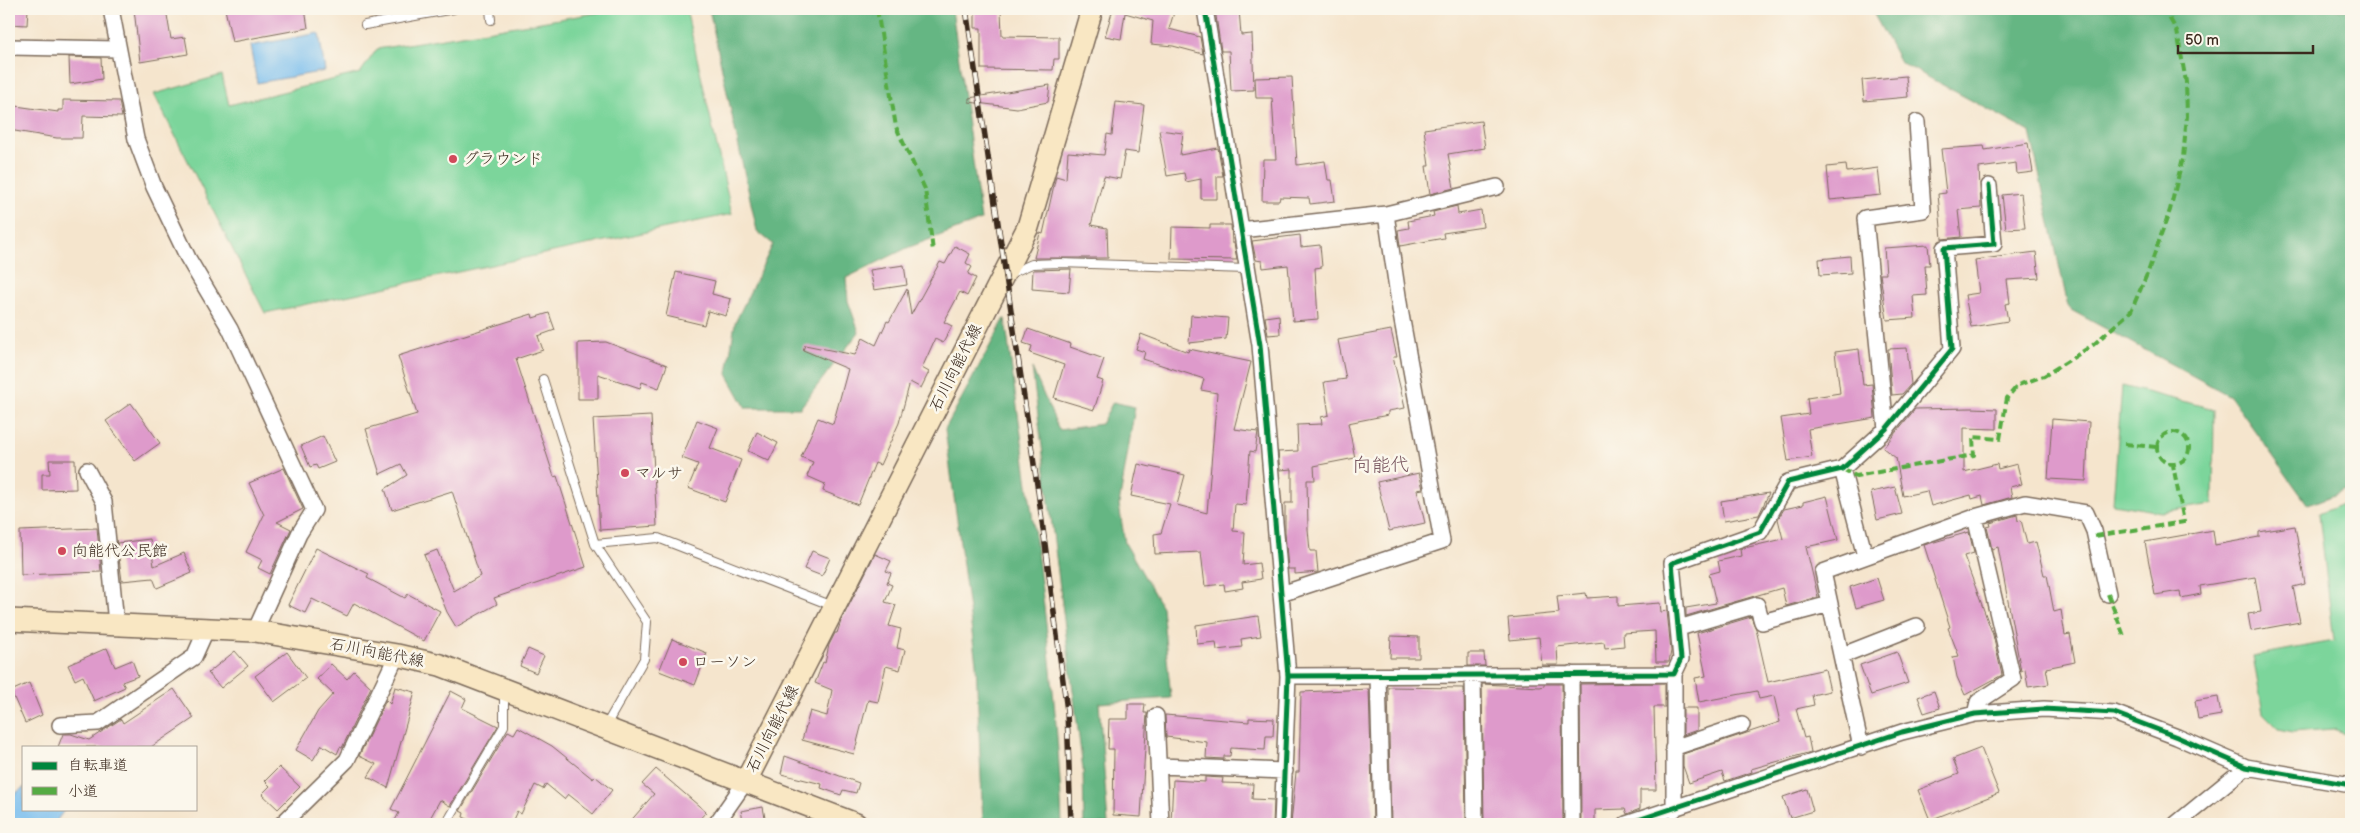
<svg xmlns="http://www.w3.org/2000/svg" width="2360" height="833" font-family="'Balsamiq Sans','Klee One',sans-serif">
  <rect width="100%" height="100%" fill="#fbf7ec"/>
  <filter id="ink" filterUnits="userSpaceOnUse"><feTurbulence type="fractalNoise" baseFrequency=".02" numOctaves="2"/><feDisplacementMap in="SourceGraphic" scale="10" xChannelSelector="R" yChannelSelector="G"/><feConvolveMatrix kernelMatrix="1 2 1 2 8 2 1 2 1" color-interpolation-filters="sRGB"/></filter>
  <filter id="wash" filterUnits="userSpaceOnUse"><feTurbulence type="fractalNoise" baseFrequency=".0096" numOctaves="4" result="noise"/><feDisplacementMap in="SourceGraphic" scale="20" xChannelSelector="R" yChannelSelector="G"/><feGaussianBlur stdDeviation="1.12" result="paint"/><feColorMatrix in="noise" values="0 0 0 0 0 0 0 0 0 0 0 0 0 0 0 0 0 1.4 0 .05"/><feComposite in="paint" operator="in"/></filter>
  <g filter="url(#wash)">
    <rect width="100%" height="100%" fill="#f5e5cd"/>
    <path fill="#7cd59b" stroke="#5c805c" d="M620 9H686L732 214 265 313 154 94 222 75 229 105 360 73 377 49Z
      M2122 386 2214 409 2213 504 2161 512 2113 504Z
      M2351 500V735L2333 729 2293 732 2279 729 2263 713 2253 656 2334 641 2319 514Z"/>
    <path fill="#65b683" stroke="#507050" d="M709 9H952L981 220 907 248 846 278 848 301 859 332 800 408H746L727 374 735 323 773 244 757 231Z
      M1871 9H2351V488L2308 505 2230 396 2071 310 2068 306 2030 132 1900 62Z
      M1005 318C1027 486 1056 655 1062 824H983L976 663 945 429Z
      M1032 368 1059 430 1101 424 1113 402 1135 407 1119 505 1125 543 1162 607 1171 698 1099 703 1108 824H1084L1083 769Z"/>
    <path fill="#78bdee" stroke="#5a7486" d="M319 33 325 71 257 83 250 46Z
      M24 787V809H65L54 824H9V798Z"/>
    <g id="blocks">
      <path fill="#de9acb" d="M9 9H28L27 25 9 24Z
        M134 9H166L171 39 185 37 188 54 140 62Z
        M225 9H305L308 28 232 42Z
        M975 9H1001L1002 36 1059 37V59H1054L1053 70 981 69V28H975Z
        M1113 9H1175L1169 29 1200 37 1203 54 1173 46 1151 44 1153 21 1125 13 1121 39 1105 36Z
        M1215 9H1239L1241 35 1252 34 1254 90 1231 91 1229 51H1221Z
        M69 57 101 58 102 79 70 84Z
        M1906 76 1908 97 1864 101 1862 80Z
        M1292 77 1297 165 1325 161 1328 180H1332L1335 201 1310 204 1309 198 1280 197 1279 201H1262L1263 159H1276L1272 98H1256L1255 78Z
        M1050 85 1048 102 1017 108 969 102V98Z
        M63 100 119 101 122 117 83 116 82 138H57L9 130V105L58 112V110H63Z
        M1116 102 1144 105 1138 153 1125 151 1120 179 1104 176 1091 225 1107 228 1108 258H1034L1040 233 1043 234 1056 176 1066 179 1068 152 1104 155 1107 134 1112 135Z
        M1481 121 1485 148 1448 154 1454 188 1430 194 1426 166H1429L1424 129Z
        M1159 130 1183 133 1180 155 1218 148 1223 176H1217V199H1201V179L1186 182 1184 173 1167 176Z
        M2028 143 2033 172 2017 174 2016 163 1979 168 1981 208 1958 210 1961 237 1942 239 1938 194 1946 193 1941 149 1984 146 1985 150Z
        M1846 165 1847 172 1878 168 1881 195 1830 200 1827 167Z
        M2021 193 2025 228 2006 229 2002 195Z
        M1457 206 1458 214 1481 210 1483 227 1443 233 1444 238 1400 246 1398 230 1409 228 1408 221 1434 216 1433 212Z
        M1210 225H1231L1232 243H1234L1237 260 1171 259 1172 227 1210 228Z
        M1300 235 1301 247 1320 245 1322 267 1315 268 1318 319 1293 321 1288 265 1263 268 1262 261 1256 260 1252 241Z
        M1928 245 1930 265H1925L1927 295 1913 296 1915 318 1887 320 1880 274H1886L1884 248Z
        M955 246 970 254 966 263 972 267 968 274 976 278 967 296 960 292 944 322 952 326 943 343 935 339 922 368 929 372 921 388 910 382 899 423 880 465 875 463 858 505 823 491 825 484 807 476 813 462 801 457 818 418 833 424 848 369 803 350 805 345 855 355 863 338 876 345 887 321 889 322 907 289 911 315 940 262 945 264Z
        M2036 252 2039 278 2007 280 2010 303 2005 304 2008 321 1971 327 1965 295 1979 293 1975 260Z
        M1850 256 1851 273 1820 275 1819 259Z
        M904 265 907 285 874 290 870 270Z
        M1071 269 1069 292 1032 289 1033 270Z
        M676 272 715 281 712 294 731 299 726 316 708 311 704 325 666 316Z
        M549 313 555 330 538 336 543 350 516 359 554 477 557 476 586 567 494 598 497 604 456 627 447 612 424 555 437 550 454 591 480 576 452 491 392 510 385 489 407 475 401 464 380 474 366 429 417 414 398 356 532 314 533 318Z
        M1191 315 1228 318 1226 339 1189 343Z
        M1279 315 1280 334 1268 335 1265 317Z
        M1028 329 1071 344 1070 347 1104 359 1097 379 1103 381 1094 410 1054 398 1064 365 1030 353 1032 346 1023 343Z
        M1391 330 1397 357H1393L1405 408 1388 411V415L1348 423 1355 458 1314 466 1315 480H1307L1308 529 1310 551H1316L1318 572 1295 574V569H1288L1285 533V503H1292V469L1280 470 1278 452 1298 451 1297 425 1322 424 1321 417 1329 415 1324 382 1346 379 1338 340Z
        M1141 334 1188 352 1189 349 1251 362 1234 429 1258 432 1255 452 1250 451 1246 505 1235 504 1233 531 1245 532 1243 565 1259 563 1261 579 1242 582 1243 588 1225 591 1224 584 1205 586 1201 552 1155 554 1154 534 1161 533 1170 504 1131 496 1138 464 1185 475 1177 505 1207 513 1217 393 1201 390 1204 379 1143 359 1145 352 1136 349Z
        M606 342 667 365 659 388 642 382 640 388 598 374V399H578V343Z
        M1907 348 1911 384 1902 394 1892 395 1888 349Z
        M1859 349 1863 385 1872 384 1875 418 1808 429 1812 457 1788 461 1781 418 1809 414 1807 398 1840 393 1835 352Z
        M131 403 160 443 135 461 106 421Z
        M1972 408 1997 409V429L1964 428V472L1997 464 1998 469 2017 464 2022 484 2010 487 2012 497 1984 505 1982 496 1972 499 1971 495 1931 506 1927 491 1903 496 1896 458 1883 448 1915 409Z
        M651 416 657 526 600 530 593 419Z
        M2052 419 2089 422 2086 481 2048 479Z
        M697 420 718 428 710 448 741 460 725 502 688 488 698 464 682 458Z
        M757 432 778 443 769 461 748 451Z
        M323 436 335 462 318 469 316 465 310 467 301 446Z
        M49 460H75L76 489 42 490V474H50Z
        M284 468 303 509 277 522 291 529 270 574 258 568 262 560 246 552 264 515 249 483Z
        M1419 473 1423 489 1417 490 1425 523 1389 531 1377 482Z
        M1895 487 1902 514 1877 520 1871 492Z
        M1769 493 1759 515 1724 521 1721 501Z
        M1827 496 1838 540 1806 547 1818 597 1786 606 1782 588 1686 616V608L1716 603 1709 574 1720 571 1718 561 1741 556 1740 549 1783 539 1778 519 1784 509 1803 505V502Z
        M2017 515 2018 521 2021 520 2027 544 2036 542 2044 575H2047L2054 612 2061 610 2065 635 2070 634 2075 662 2046 668 2049 684 2028 687 2025 669 2021 671 1998 547 1992 549 1987 527 1991 526 1990 523Z
        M2295 526 2305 584 2293 587 2300 622 2251 631 2248 614 2261 612 2255 577 2200 586 2201 594 2181 598 2180 591 2155 595 2145 542 2213 530 2215 545 2259 537V532Z
        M97 528 101 572 21 575 20 531Z
        M1969 532 1974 553 1964 556 1993 635 2002 675 1965 695 1957 677 1953 657 1959 656 1948 628 1950 627 1924 545Z
        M150 539 154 566 184 553 192 573 157 588 153 578 122 581 117 543Z
        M316 548 369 574 367 578 405 598 408 594 440 611 424 641 354 603 347 616 312 599 305 613 288 605Z
        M812 551 830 558 822 576 804 569Z
        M875 554 891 561 886 571 891 573 887 583 892 585 885 602 896 605 889 626 901 629 897 648 905 650 900 670 886 666 878 702 868 700 854 754 802 740 810 711 827 716 832 690 815 683 823 662 825 663 829 645 835 633H837L841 621Z
        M1877 578 1884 600 1856 608 1850 587Z
        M1586 593 1587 598 1618 596V606L1660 603 1661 612 1667 611 1671 651 1669 662H1656L1655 631 1623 633 1624 646 1605 648 1604 642 1557 647 1558 665H1542L1539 637 1510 640 1508 618 1559 613 1557 596Z
        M1258 616 1261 636 1241 639 1242 647 1217 650 1216 642 1197 644 1196 625Z
        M1751 617 1756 629 1768 682 1825 669 1830 691 1812 695 1814 705 1796 709 1804 738 1808 737 1811 752 1751 769 1752 772 1725 781 1722 772 1689 783 1683 766V754L1780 722 1774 696 1759 699 1757 691 1699 702 1695 678 1706 676 1697 633Z
        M1391 636 1419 637V658H1390Z
        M672 639 707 653 695 685 659 671Z
        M107 648 115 667 132 660 138 676 122 682 125 687 94 701 83 676 75 680 68 665Z
        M528 649 544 656 536 673 520 666Z
        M235 651 248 666 221 688 208 673Z
        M287 652 306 678 274 702 255 676Z
        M1897 652 1908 683 1871 695 1860 665Z
        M1468 653H1484L1485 666H1468Z
        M331 664 347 679 354 671 371 687 342 748 340 747 337 754 322 745 313 760 296 750 318 711 333 694 317 679Z
        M29 683 42 715 25 723 11 691Z
        M1665 683V707H1654L1656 790H1640V809L1627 814 1625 809 1595 810V824H1581L1580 684Z
        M1482 684 1540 687 1544 686V684H1562L1563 824H1484Z
        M395 687 415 692 388 788 368 777 376 764 359 756 386 700 390 704Z
        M1388 687 1464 688 1466 824H1391Z
        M174 689 194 718 151 747H58L63 734H71L89 740 121 719 123 723Z
        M1369 689 1373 824H1291L1296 772H1299L1301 692Z
        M451 691 466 699 462 708 498 726 450 806 440 800 427 824H393L399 813 391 809Z
        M1934 691 1940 708 1924 713 1918 697Z
        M2218 697 2221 715 2198 719 2195 701Z
        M1128 704H1145L1144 713H1147L1141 817 1113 815 1114 749H1108L1109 719H1128Z
        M1683 708H1697V730L1683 735Z
        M1165 715 1249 722V718L1274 719 1273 736H1266L1265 750 1231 748 1230 756H1224V759L1206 758 1207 742 1166 737Z
        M518 727 552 746 593 779 595 776 612 790 593 814 568 794 564 799 546 784 543 789 535 785 521 814 517 811 511 824H468L470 820 463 817 464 813 460 811 508 731 514 734Z
        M1981 748 1999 793 1930 820 1918 790 1959 774 1953 759Z
        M785 756 859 783 856 793 843 790 841 795 821 788 822 784 781 774Z
        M279 767 300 787 278 809 262 794 270 786 265 781Z
        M656 769 706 812 695 824H628L654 794 642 784Z
        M1205 777 1223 778 1222 783 1253 784 1252 799 1274 800 1273 824H1171L1173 780 1205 782Z
        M1807 789 1813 811 1790 818 1783 797Z
        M763 807 766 824H744L741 811Z"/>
    </g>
  </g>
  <g filter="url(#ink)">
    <use href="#blocks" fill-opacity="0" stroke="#7c6b5b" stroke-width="1"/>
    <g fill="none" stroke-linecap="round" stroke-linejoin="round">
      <g stroke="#7c6b5b" stroke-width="10">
        <path id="service" d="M490 9 491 20
          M365 25 454 9
          M1009 274 1032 264 1060 263 1247 269
          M543 379 595 544 647 622 644 659 605 727
          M595 544 658 538 833 606
          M446 824 504 726V692"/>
      </g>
      <g stroke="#7c6b5b" stroke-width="18">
        <path id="minor" d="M111 9 136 139 154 187 188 258 230 329 314 510 299 534 255 631
          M1205 9 1260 345 1288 676 1282 824
          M9 47 118 49
          M1240 230 1386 214 1497 187
          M1886 429 1865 218 1923 210 1917 122
          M1842 469 1865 556
          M87 470 104 502 116 623
          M1975 517 2013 679 1978 702 1975 714
          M1281 594 1442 541 1400 309 1386 214
          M1830 604 1823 572 1975 517 2025 503 2086 513 2094 531 2108 594
          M1679 628 1757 605 1762 622 1830 604 1861 747
          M1843 655 1917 626
          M1571 674 1572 824
          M1473 675 1475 824
          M1288 676 1674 674 1681 659 1672 563 1760 532 1788 482 1842 469 1886 429 1952 349 1944 248 1994 244 1989 186
          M1378 676 1382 824
          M1156 716 1161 824
          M60 725 98 723 194 657 207 628
          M1673 748 1742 725
          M1160 766 1285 771
          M1674 810V674
          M282 824 347 760 397 655
          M716 824 746 781
          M1626 824 1902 732 1975 714 2044 709 2114 713 2177 737 2246 767 2351 785
          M2176 824 2246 767"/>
      </g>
      <g stroke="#7c6b5b" stroke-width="24">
        <path id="secondary" d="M9 620 255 631 397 655 440 665 856 824
          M746 781 1028 227 1092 9"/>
      </g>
      <use href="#service" stroke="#fff" stroke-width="8"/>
      <use href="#minor" stroke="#fff" stroke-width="15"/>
      <use href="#secondary" stroke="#f9e7c3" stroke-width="21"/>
      <g stroke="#3b2a1e" stroke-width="5.5">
        <path id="rail" d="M966 9 1038 491 1067 711 1071 824"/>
      </g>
      <use href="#rail" stroke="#fbf7ec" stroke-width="4" stroke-dasharray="11" stroke-linecap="butt"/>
      <path stroke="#55ab43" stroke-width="4" stroke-dasharray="8 4" stroke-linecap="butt" d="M877 9 896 127 925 189 933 251
        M2157 448a16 16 0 1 1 32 0a16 16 0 1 1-32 0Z
        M2125 444 2156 447
        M1842 469 1856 476 1974 455 1973 437 2000 439 2007 398 2018 385 2044 376 2093 345 2131 311 2148 272 2170 210 2183 158 2187 116 2186 82 2177 31 2170 19 2168 9
        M2095 536 2184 522 2173 465
        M2108 594 2124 636"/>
      <g stroke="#fbf7ec" stroke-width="8">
        <path id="cycleway" d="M1205 9 1260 345 1288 676 1282 824
          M1288 676 1674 674 1681 659 1672 563 1760 532 1788 482 1842 469 1886 429 1952 349 1944 248 1994 244 1989 186
          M1626 824 1902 732 1975 714 2044 709 2114 713 2177 737 2246 767 2351 785"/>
      </g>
      <use href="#cycleway" stroke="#00873e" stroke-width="5"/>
    </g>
  </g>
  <g fill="#d1495b" stroke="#fbf7ec" stroke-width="2">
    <circle cx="453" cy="159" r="5"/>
    <circle cx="625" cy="473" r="5"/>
    <circle cx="62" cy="551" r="5"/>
    <circle cx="683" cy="662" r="5"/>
  </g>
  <g text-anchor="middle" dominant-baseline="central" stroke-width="5" stroke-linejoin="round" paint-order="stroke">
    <g font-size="16" fill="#3b2a1e" stroke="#fbf7ec" text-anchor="start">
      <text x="463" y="159">グラウンド</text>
      <text x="635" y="473">マルサ</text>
      <text x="72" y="551">向能代公民館</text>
      <text x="693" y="662">ローソン</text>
    </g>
    <g font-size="16" fill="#3b2a1e" stroke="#fbf7ec">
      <text transform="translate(956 368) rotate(-63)">石川向能代線</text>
      <text transform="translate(377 653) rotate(11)">石川向能代線</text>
      <text transform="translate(773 729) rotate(-63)">石川向能代線</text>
    </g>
    <g font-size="19" fill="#74515b" stroke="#fbf7ec">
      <text x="1381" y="465">向能代</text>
    </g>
  </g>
  <rect width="2360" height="833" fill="none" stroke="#fbf7ec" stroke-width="30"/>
  <rect x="22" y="746" width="175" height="65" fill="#fbf7ec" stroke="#aea59a"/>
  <rect x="32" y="762" width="25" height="8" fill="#00873e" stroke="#aea59a"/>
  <text x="68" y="770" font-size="15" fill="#3b2a1e">自転車道</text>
  <rect x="32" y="787" width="25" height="8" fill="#55ab43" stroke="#aea59a"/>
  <text x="68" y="796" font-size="15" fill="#3b2a1e">小道</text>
  <path d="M2178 45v8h135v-8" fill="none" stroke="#3b2a1e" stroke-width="2.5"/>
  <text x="2185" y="45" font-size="15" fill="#3b2a1e" stroke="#fbf7ec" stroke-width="4" paint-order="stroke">50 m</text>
</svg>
